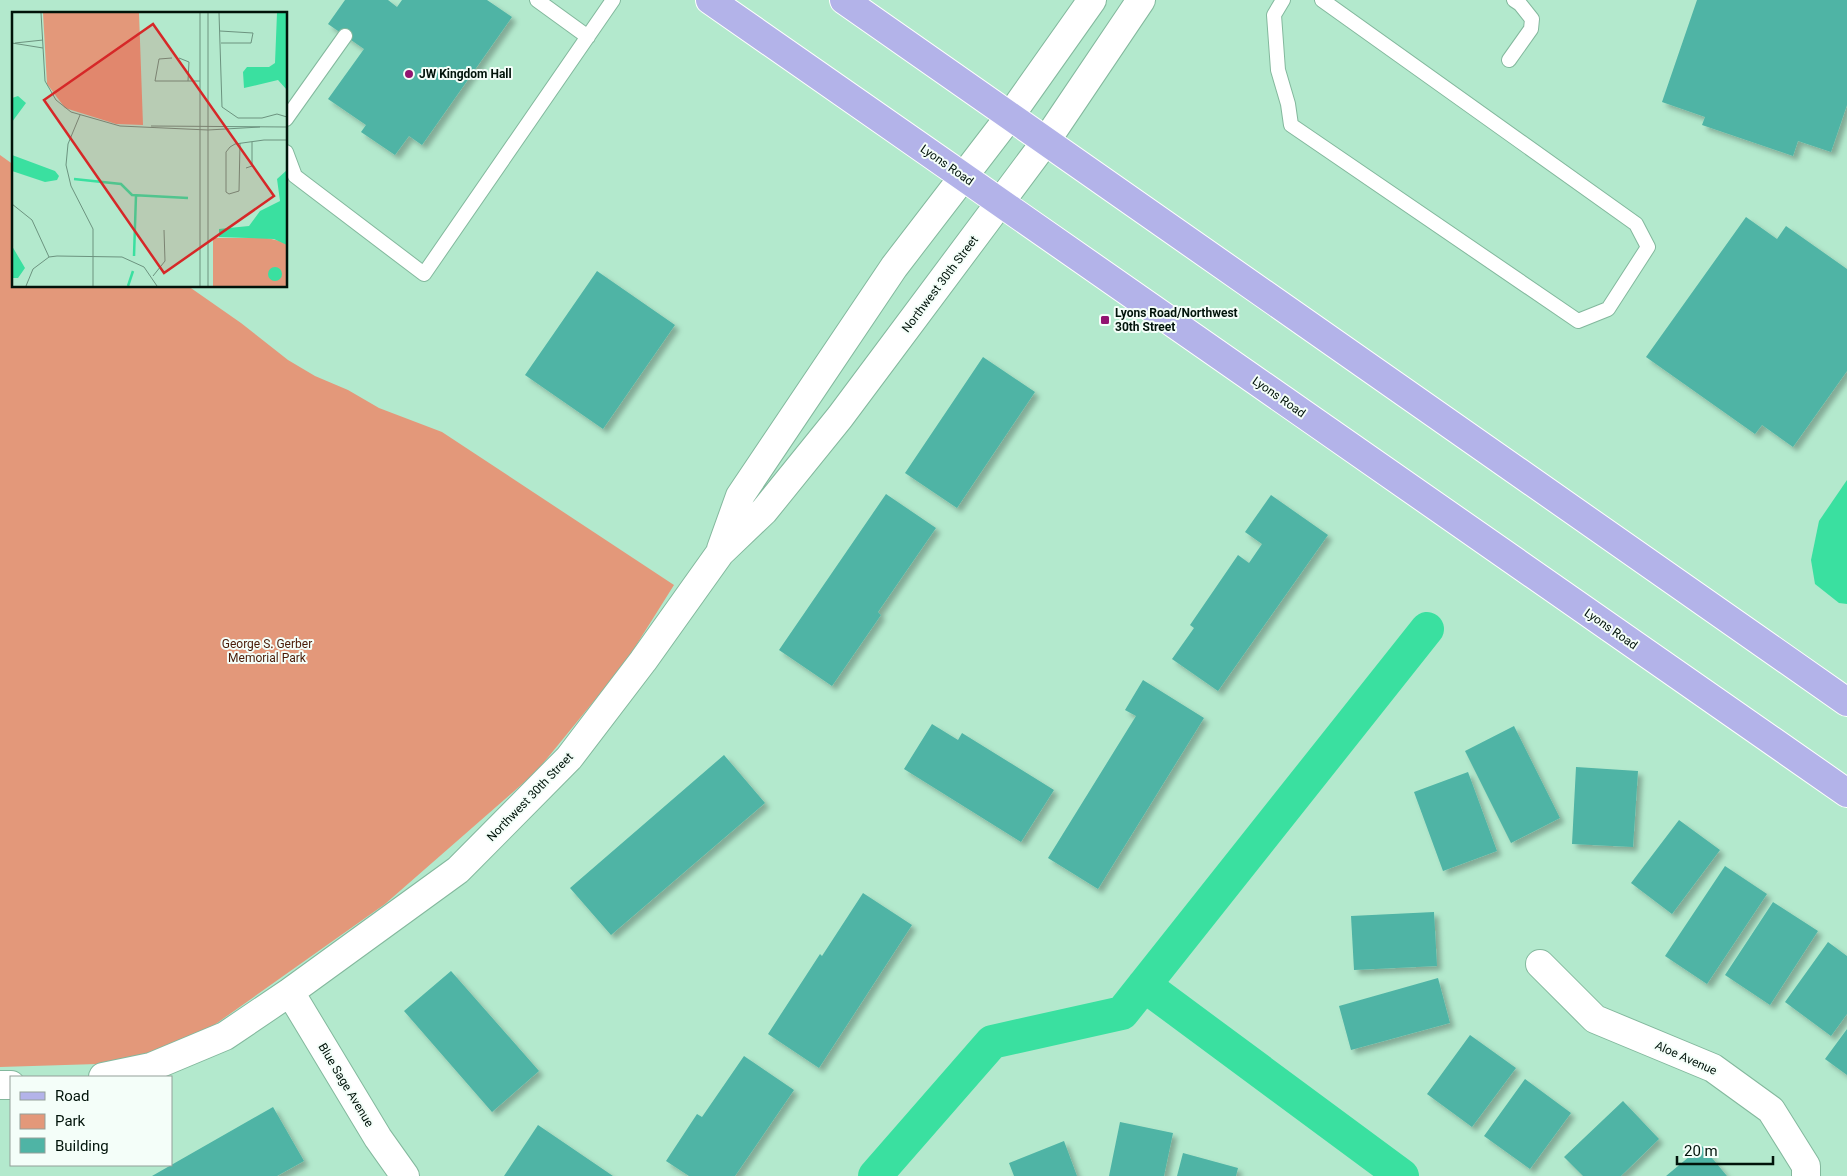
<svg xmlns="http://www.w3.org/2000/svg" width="1847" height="1176" font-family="Roboto,sans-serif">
  <defs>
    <filter id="shadow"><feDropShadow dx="4.5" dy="4.5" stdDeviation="2.5" flood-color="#0004"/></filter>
  </defs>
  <rect width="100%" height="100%" fill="#b3e9cd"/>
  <path fill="#e3987a" d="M0 155 14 165V286H188L241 323 288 360 315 376 348 390 379 408 442 432 674 585 625 663 536 772 385 904 162 1062 0 1067Z"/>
  <path fill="#3ae0a0" d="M1847 480V604L1839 603 1815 584 1811 560 1819 521Z"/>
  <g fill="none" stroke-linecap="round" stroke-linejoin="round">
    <path stroke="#3ae0a0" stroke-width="34" d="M1144 985 1402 1176
      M875 1176 992 1042 1122 1013 1427 629"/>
  </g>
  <path fill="#4fb4a5" filter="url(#shadow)" d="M345 0H388L397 7 402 0H487L512 17 422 145 409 136 395 155 361 132 366 125 328 99 364 49 328 24Z
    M1697 0H1847V105L1831 152 1798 141 1793 156 1702 125 1705 117 1662 102Z
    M1746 217 1777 239 1786 226 1847 269V371L1793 447 1762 425 1755 434 1646 357Z
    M597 271 675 325 603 429 525 375Z
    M983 357 1035 392 957 508 905 473Z
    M886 494 936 528 878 612 881 615 832 686 779 650Z
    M1271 495 1328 535 1218 691 1172 659 1194 628 1190 625 1238 555 1249 563 1262 544 1245 532Z
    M1143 680 1204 718 1098 889 1048 858 1136 716 1125 710Z
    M932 724 958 740 962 733 1054 790 1021 842 904 769Z
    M1514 726 1560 818 1511 843 1465 751Z
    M724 755 765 803 611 935 570 888Z
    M1576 767 1638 771 1633 847 1572 844Z
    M1468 772 1497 851 1443 871 1414 792Z
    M1679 820 1720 850 1672 914 1631 883Z
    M1725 866 1767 894 1707 984 1665 956Z
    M863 893 912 925 819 1068 768 1034 820 954 822 956Z
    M1773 902 1818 931 1770 1005 1725 975Z
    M1434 912 1437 966 1354 970 1351 916Z
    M1828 942 1847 956V1014L1831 1036 1785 1002Z
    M451 971 539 1071 492 1112 404 1011Z
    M1438 978 1450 1023 1351 1050 1339 1006Z
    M1847 1029V1075L1825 1059Z
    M1470 1035 1516 1068 1472 1127 1427 1094Z
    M744 1056 794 1090 735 1176H689L666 1161 697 1114 702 1117Z
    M1525 1079 1571 1113 1530 1169 1484 1136Z
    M1623 1101 1659 1139 1621 1176H1583L1564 1157Z
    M273 1107 304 1161 277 1176H152Z
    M1120 1122 1173 1133 1164 1176H1109Z
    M538 1125 613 1176H504Z
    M1064 1141 1077 1176H1014L1009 1163Z
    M1702 1146 1727 1176H1666Z
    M1183 1153 1238 1168 1236 1176H1177Z"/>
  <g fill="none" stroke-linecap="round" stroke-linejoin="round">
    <g stroke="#83b89d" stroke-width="16">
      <path id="lane" d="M537 0 588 37
        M1283 0 1274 15 1278 70 1288 104 1291 125 1578 321 1608 309 1648 247 1636 224 1322 0
        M1509 60 1531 29 1532 19 1520 4 1514 0
        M286 119 345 36
        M286 152 295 176 424 274 613 0"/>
    </g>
    <g stroke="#83b89d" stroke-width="30">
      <path id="street" d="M721 549 740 496 894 267 1010 116 1092 0
        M1540 964 1595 1019 1713 1068 1771 1110 1806 1166V1176
        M290 992 378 1138 405 1176
        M103 1077 151 1067 225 1036 290 992 458 870 569 758 643 661 720 553 764 511 840 417 1046 141 1141 0
        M0 1085H11"/>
    </g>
    <g stroke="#fff" stroke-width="30">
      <path id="primary" d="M710 0 1847 793
        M844 0 1847 702"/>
    </g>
    <use href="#lane" stroke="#fff" stroke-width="14"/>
    <use href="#street" stroke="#fff" stroke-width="28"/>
    <use href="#primary" stroke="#b3b3e9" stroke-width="28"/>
  </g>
  <g fill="#921470" stroke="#f4fef9" stroke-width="2">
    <circle cx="409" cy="74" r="5"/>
    <rect x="1100" y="315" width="10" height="10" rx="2.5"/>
  </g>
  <g text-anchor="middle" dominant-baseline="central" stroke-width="4" stroke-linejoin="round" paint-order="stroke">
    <g font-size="12" font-weight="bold" fill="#01130a" stroke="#f4fef9" text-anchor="start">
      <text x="419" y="74">JW Kingdom Hall</text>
      <text x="1115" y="313">Lyons Road/Northwest<tspan x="1115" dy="14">30th Street</tspan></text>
    </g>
    <g font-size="12" fill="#01130a" stroke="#f4fef9">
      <text transform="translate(947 165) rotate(35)">Lyons Road</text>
      <text transform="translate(940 284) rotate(-53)">Northwest 30th Street</text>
      <text transform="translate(1279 397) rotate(35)">Lyons Road</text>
      <text transform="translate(1611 629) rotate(35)">Lyons Road</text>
      <text transform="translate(530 797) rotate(-46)">Northwest 30th Street</text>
      <text transform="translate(1686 1058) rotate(24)">Aloe Avenue</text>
      <text transform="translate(346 1085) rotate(59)">Blue Sage Avenue</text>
    </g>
    <g font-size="12" fill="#491a06" stroke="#f4fef9">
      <text x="267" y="644">George S. Gerber<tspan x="267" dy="14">Memorial Park</tspan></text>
    </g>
  </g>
  <g transform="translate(12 12)">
    <rect width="275" height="275" fill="#b3e9cd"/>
    <path d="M31 1H127L131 113 104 112 53 96 35 72ZM201 226H255L272 230 275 233V274H201Z" fill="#e3987a"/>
    <path d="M265 1H275V78L266 68 232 76 231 60 235 55H257L263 51ZM6 84 14 91 0 110V86ZM0 143 43 159 47 164 45 168 33 170 0 159ZM275 158V233L262 227 207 225V217L237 214 248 199 268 189 265 167ZM0 234 13 256 6 266H0ZM256 262a7 7 0 1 1 14 0a7 7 0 1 1-14 0Z" fill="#3ae0a0"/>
    <path fill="none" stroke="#3ae0a0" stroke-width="2.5" d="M62 167 109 172 120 183 176 186M122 244 124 183M116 274 121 259"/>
    <path fill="none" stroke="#6c937f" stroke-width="1" d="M29 1 33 69 44 88 59 100 108 114 196 118 248 115M188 1V274M196 1V274M207 1 210 95 226 106H250L265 102 275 105M208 19 241 21 239 31H209M0 31 31 36M3 31 31 28M160 46 147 47 143 69H188M167 46 177 50 176 69M68 103 56 132 54 153 59 174 81 217V274M139 114 275 115M228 131 227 179 217 182 214 180V140L218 135 223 132 252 128H275M234 156 240 154V130M0 192 20 208 37 245M141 264 153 249 152 218M14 274 21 257 37 245 45 244 110 245 132 255 145 274"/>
    <path fill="#d62828" fill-opacity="0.15" stroke="#d62828" stroke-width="2.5" d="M141 12 262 184 152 261 32 88Z"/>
    <rect width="275" height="275" fill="none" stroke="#01130a" stroke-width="2.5"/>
  </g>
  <rect x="10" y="1076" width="162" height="90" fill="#f4fef9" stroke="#93a099"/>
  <rect x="20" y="1092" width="25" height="8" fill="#b3b3e9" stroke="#93a099"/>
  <text x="55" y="1101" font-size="15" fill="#01130a">Road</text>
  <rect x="20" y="1114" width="25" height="15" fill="#e3987a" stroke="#93a099"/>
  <text x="55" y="1126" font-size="15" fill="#01130a">Park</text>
  <rect x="20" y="1138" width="25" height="15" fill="#4fb4a5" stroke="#93a099"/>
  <text x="55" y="1151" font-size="15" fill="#01130a">Building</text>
  <path d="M1677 1156v8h96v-8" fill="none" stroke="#01130a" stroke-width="2.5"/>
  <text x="1684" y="1156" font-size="15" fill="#01130a" stroke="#f4fef9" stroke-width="4" paint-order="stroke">20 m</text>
</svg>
